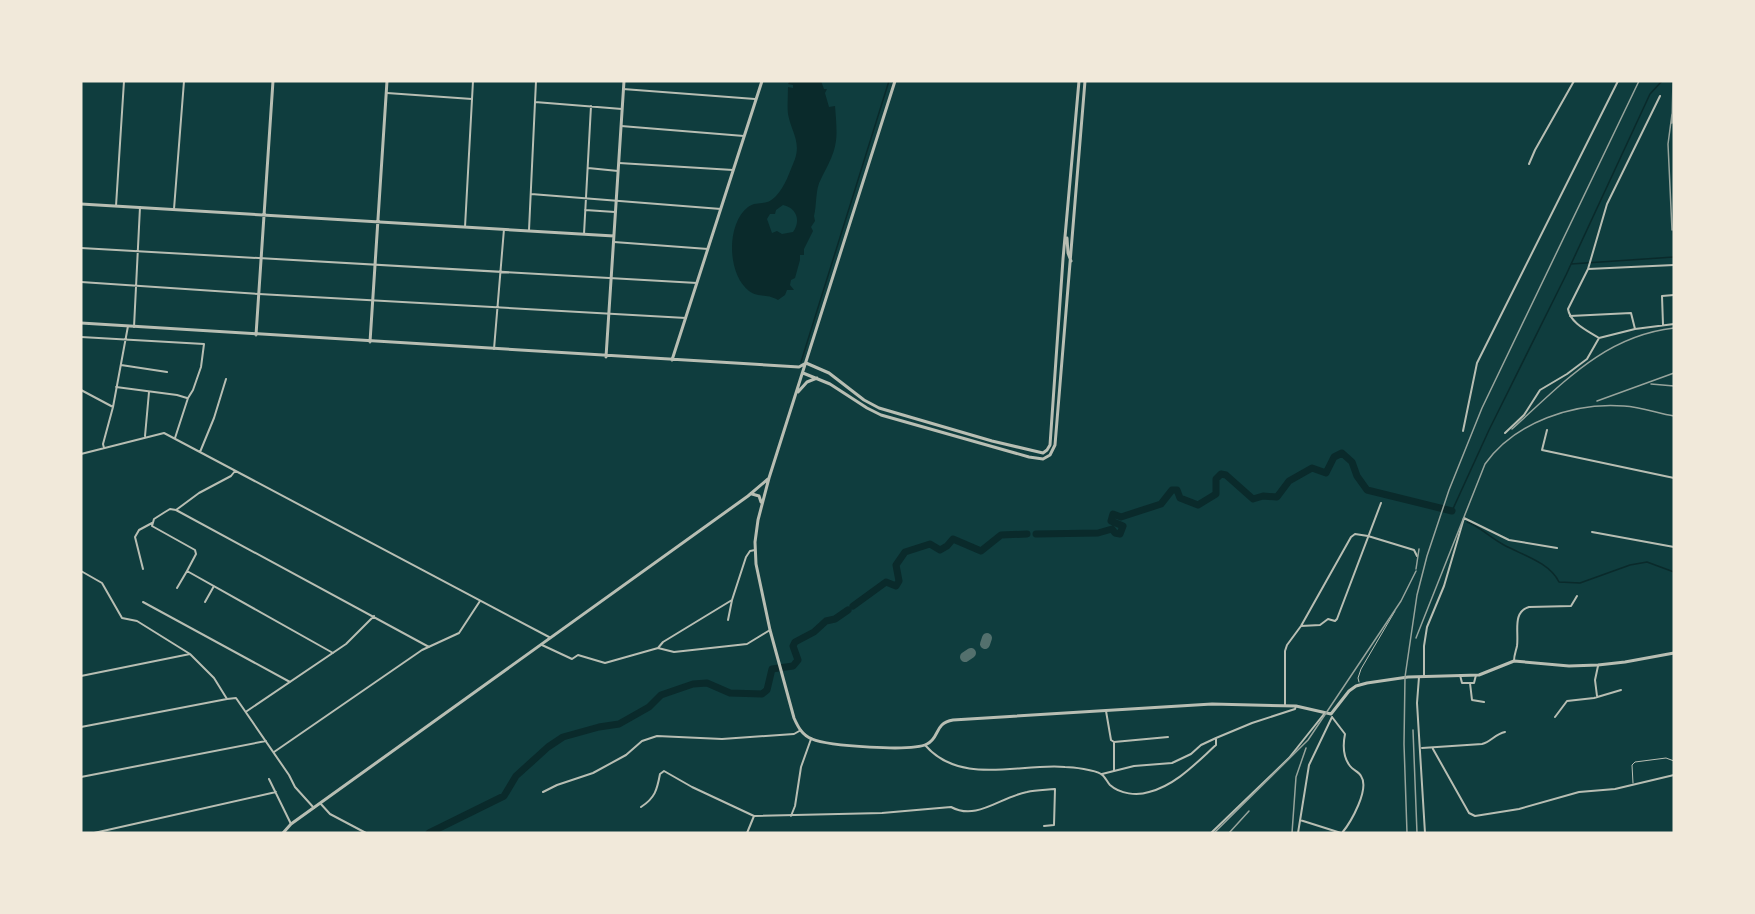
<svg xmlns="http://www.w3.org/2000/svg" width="1755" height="914" font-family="'DejaVu Sans',sans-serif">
  <rect width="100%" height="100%" fill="#0f3d3e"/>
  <path fill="#0a2a2b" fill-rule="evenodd" d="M790 81H821L824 89H827L825 93 829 107 835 106C838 142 838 147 821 179 815 189 817 205 814 216L815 221 811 227 813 231 804 249V255H800V260L795 278 791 280 790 285 794 290H787L785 295 778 300C767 293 758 298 749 291 727 274 726 224 748 207 758 200 766 207 776 196 785 187 790 171 795 159 801 141 791 131 788 114 787 106 788 96 788 87L793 88V85L788 84ZM783 205C797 208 801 221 793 232L782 234 777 231 772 233 767 219 770 214H775L776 210Z"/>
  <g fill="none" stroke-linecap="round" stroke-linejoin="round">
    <path stroke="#0a2a2b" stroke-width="1.5" d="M1571 264 1674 257
      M801 362 889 81
      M1454 512 1452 511 1489 430 1566 275 1650 94 1662 81
      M1467 522C1481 527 1490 538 1504 545 1522 555 1549 562 1559 582L1580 583 1630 565 1647 562 1674 572"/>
    <path stroke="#0a2a2b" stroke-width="7" d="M1036 534 1098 533 1112 529 1115 533 1120 534 1123 526 1111 521 1113 514 1121 517 1161 504 1172 490H1177L1180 498 1198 505 1216 494V479L1221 474 1226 475 1253 499 1263 496 1277 497 1289 481 1312 468 1326 473 1334 457 1342 453 1352 462 1357 476 1367 490 1452 511
      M853 606 886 582 896 586 899 581 896 565 905 552 930 544 940 550 947 546 953 539 981 551 1001 535 1027 534
      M429 833 504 796 516 776 548 747 563 737 599 727 619 724 649 707 661 695 693 684 707 683 730 693 762 694 767 690 772 669 793 666 798 660 793 646 795 642 814 632 826 621 835 619 848 610"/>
    <path stroke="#53706d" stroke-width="10" d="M985 644 987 638
      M965 657 971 653"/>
    <path stroke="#b8beb3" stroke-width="1" d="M1359 682 1358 678 1361 669 1395 611
      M1633 783 1632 765 1635 762 1666 758 1674 761"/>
    <path stroke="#b8beb3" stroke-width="2" d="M623 89 755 99
      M387 93 472 99
      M535 102 622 109
      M621 126 744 136
      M619 163 733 170
      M1529 164 1535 150 1574 81
      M588 168 618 171
      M531 194 721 209
      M116 206 124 81
      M174 209 184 81
      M585 210 615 212
      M465 227 473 81
      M529 230 536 81
      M584 234 591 106
      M614 242 708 249
      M81 248 697 283
      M1588 269 1674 265
      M81 282 259 294 686 318
      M1570 316 1631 313 1635 329
      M1663 325 1662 296 1674 295
      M134 327 140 207
      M81 337 204 344 201 367 193 390 188 398 175 438
      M1599 338C1588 331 1570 323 1568 309L1588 269 1607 204 1660 96
      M494 349 504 229
      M121 365 167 372
      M116 387 177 395 187 398
      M81 390 113 407
      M1547 430 1542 450 1674 478
      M1463 431 1477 363 1618 81
      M1505 433 1524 415 1540 390 1567 374 1587 359 1599 338 1635 329 1674 324
      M145 436 149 392
      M104 448 103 444 113 407 128 326
      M200 452 214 418 226 379
      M81 454 164 433 549 637
      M235 471 231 476 199 493 176 510 170 509 165 512 154 519 152 526 195 550 196 554 187 571 333 653
      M176 510 429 647
      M1592 532 1674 547
      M143 569 135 537 139 530 152 523
      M81 571 102 583 122 618 137 621 190 654 214 678 227 699 236 698 289 775 295 787 314 808
      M177 588 187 571
      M143 602 290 682
      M205 602 214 586
      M728 620 732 600
      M1301 626 1320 625 1328 619 1335 621 1337 619 1381 503
      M542 645 572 659 578 655 605 663 658 648 663 642 732 600 746 557 750 551 755 550
      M658 648 674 652 747 644 770 630
      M1514 661C1514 655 1516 651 1517 646 1519 632 1512 612 1529 607L1571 606 1577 596
      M1460 675 1462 683H1470
      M1476 675 1474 683H1470L1472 700 1484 702
      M81 676 190 654
      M1424 676V646L1427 627 1444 586 1464 518 1509 540 1557 548
      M1419 677 1417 703 1425 833
      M1597 696 1595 680 1598 666
      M1285 705V651L1287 645 1301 626 1351 537 1355 534 1368 536 1414 550 1417 556
      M247 711 346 644 374 616
      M1106 711 1111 740 1114 742V770
      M1332 717 1345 734C1343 744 1343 757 1350 766 1353 770 1359 772 1361 776 1370 789 1351 822 1342 833
      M1555 717 1567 701 1594 698 1621 690
      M81 727 227 699
      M1114 742 1168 737
      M925 745C960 786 1019 763 1065 767 1073 767 1095 770 1101 774 1105 776 1107 782 1110 785 1120 794 1137 796 1149 792 1176 785 1196 763 1216 745V738L1252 723 1295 709 1296 706
      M1422 748 1482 744C1491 742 1495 734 1505 732
      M1433 749 1469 813 1475 816 1519 809 1579 792 1615 789 1674 775
      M274 752 422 650 459 633 480 601
      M1102 774 1134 766 1172 763 1191 754 1201 745 1216 738
      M81 777 266 741
      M269 779 291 824
      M543 792 557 785 593 773 626 755 642 741 657 736 722 739 794 734 801 730
      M320 803 330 814 366 833
      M641 807C655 798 657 790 660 774L664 771 692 787 754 816 882 813 951 807C977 821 1000 797 1027 792 1036 790 1046 790 1055 789L1054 825 1044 826
      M791 816 795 806 801 767 811 739
      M1300 820 1341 833
      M94 833 276 792
      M747 833 754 816
      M1211 833 1289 758 1324 714
      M1298 833 1309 765 1332 717"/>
    <path stroke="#b8beb3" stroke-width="3" d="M895 81 769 478 758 520 755 542 756 564 770 630 794 718C798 727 802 735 812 739 828 746 912 752 927 744 940 738 934 723 953 720L1212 704 1296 706 1331 714 1349 691 1356 686 1367 683 1408 677 1479 675 1514 661 1569 666 1598 665 1625 662 1674 653
      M81 204 614 236
      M1067 238 1068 253 1071 261
      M81 323 799 367 806 363 829 373 864 400 879 408 992 441 1043 453 1047 450 1050 445 1063 259 1079 81
      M256 335 273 81
      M370 342 387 81
      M606 357 624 81
      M672 360 762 81
      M803 373 830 384 867 408 881 415 1029 457 1043 459 1050 455 1055 445 1085 81
      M798 392 807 382 817 378
      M752 494 759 496 761 502
      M283 833 291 824 748 496 768 479"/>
    <path stroke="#97a49c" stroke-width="1.5" d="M1672 114 1668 144 1672 230
      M1672 123 1673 81
      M1651 384 1674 386
      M1597 401 1674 373
      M1512 429C1562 384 1604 336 1674 328
      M1416 569 1419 549
      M1416 638 1485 464C1515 422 1574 402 1624 406 1641 407 1657 413 1674 416
      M1413 730 1417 833
      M1214 833 1308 740 1401 601 1416 571
      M1229 833 1249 811
      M1292 833 1296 777 1306 748
      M1407 833 1404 744 1405 677 1417 595 1427 556 1449 490 1482 408 1639 81"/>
  </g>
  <rect width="1755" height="914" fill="none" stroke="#f1e9da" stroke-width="165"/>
</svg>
